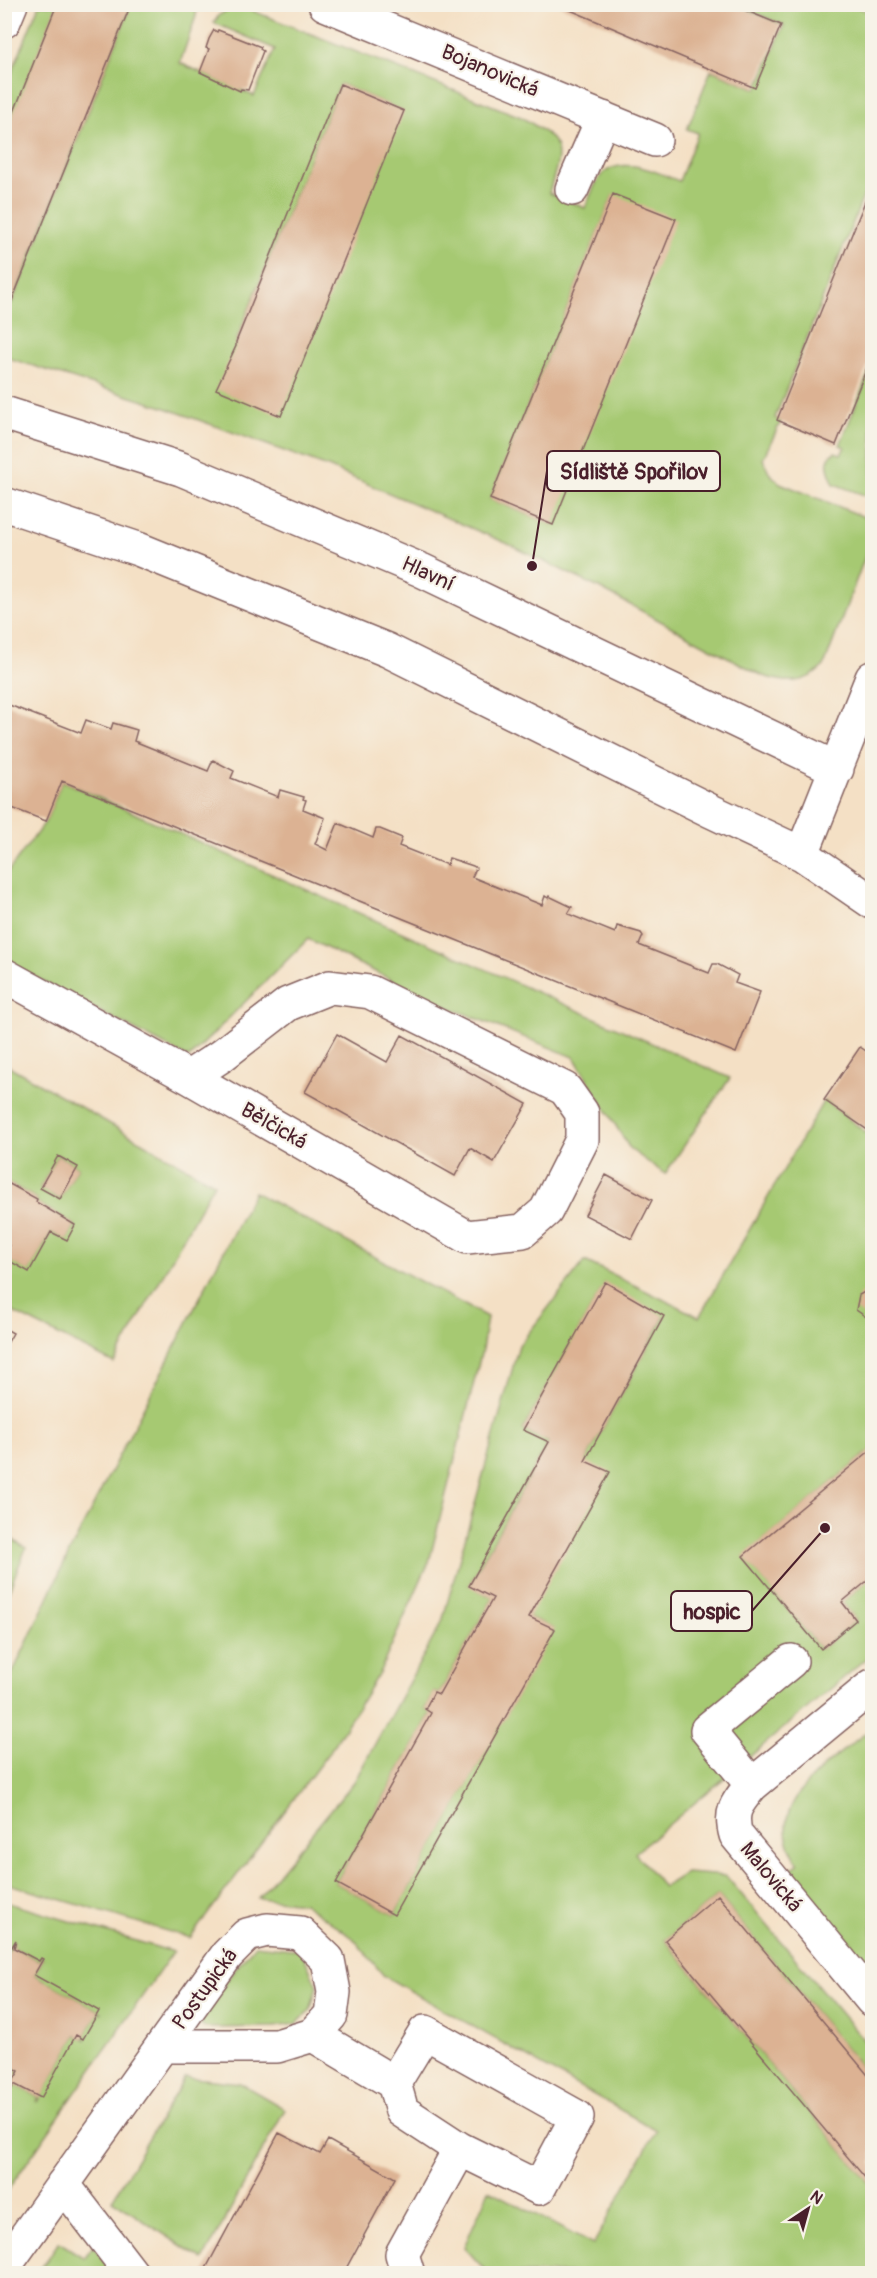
<svg xmlns="http://www.w3.org/2000/svg" width="877" height="2278" font-family="Pangolin,sans-serif">
  <rect width="100%" height="100%" fill="#f7f3e8"/>
  <filter id="ink" filterUnits="userSpaceOnUse"><feTurbulence type="fractalNoise" baseFrequency=".0167" numOctaves="2"/><feDisplacementMap in="SourceGraphic" scale="12" xChannelSelector="R" yChannelSelector="G"/><feConvolveMatrix kernelMatrix="1 2 1 2 8 2 1 2 1" color-interpolation-filters="sRGB"/></filter>
  <filter id="wash" filterUnits="userSpaceOnUse"><feTurbulence type="fractalNoise" baseFrequency=".008" numOctaves="4" result="noise"/><feDisplacementMap in="SourceGraphic" scale="24" xChannelSelector="R" yChannelSelector="G"/><feGaussianBlur stdDeviation="1.35" result="paint"/><feColorMatrix in="noise" values="0 0 0 0 0 0 0 0 0 0 0 0 0 0 0 0 0 1.4 0 .05"/><feComposite in="paint" operator="in"/></filter>
  <g filter="url(#wash)">
    <rect width="100%" height="100%" fill="#f4e0c5"/>
    <path fill="#a6c972" stroke="#78744e" stroke-width="1.5" fill-rule="evenodd" d="M39 5H57L5 137V89Z
      M131 5H197L196 16 180 63 254 96 275 49 214 23 219 15 238 5 521 117C565 143 563 146 549 193L585 208C590 197 596 178 606 171 629 157 658 173 679 181L698 133 687 129 711 70 757 89 784 25 736 5 735 8 727 5H851L872 13V175L775 418 781 421 763 459 770 474 780 483 872 520V538L824 666C804 685 788 684 763 676L597 587 506 543 328 467 163 407 5 357V301L12 303ZM340 84 403 111 236 346V341ZM613 195 553 525 490 499Z
      M872 364V498L834 484C829 472 822 460 835 452L841 454 845 447 840 445Z
      M62 781 730 1078 665 1174 630 1149 574 1057 443 1005 308 939 189 1058 5 962 4 877 46 821Z
      M5 1064 214 1183 114 1363 5 1308 4 1258 29 1271 51 1232 67 1239 75 1225 36 1202 37 1199 5 1181ZM58 1156 78 1167 60 1199 40 1188Z
      M824 1100 872 1137V1449L744 1556 821 1649 856 1620 842 1602 872 1577V1654L635 1853 664 1887 686 1873 726 1876 872 2050V2080L718 1895 665 1940 872 2186V2273H488L464 2247 489 2190 593 2245 656 2130 384 1976 353 1938 303 1903 258 1898 354 1782 442 1622 519 1345 585 1261 699 1317ZM605 1283 664 1317 585 1461 529 1617 554 1629 394 1915 336 1883 431 1713 425 1709 434 1692 439 1694 493 1598 469 1585 549 1442 523 1430Z
      M254 1192 487 1317 482 1350 429 1562 380 1671 335 1744 190 1938 5 1883V1689L69 1553Z
      M5 1535 26 1548 5 1600Z
      M872 1728V1767L869 1770 872 1774V1970L789 1870 798 1864C795 1857 790 1849 788 1842 773 1795 842 1753 872 1728Z
      M5 1902 173 1952 5 2194V2063L19 2071 10 2087 12 2088 14 2084 39 2097 37 2101 38 2102 76 2035 87 2040 84 2037 98 2012 102 2013 34 1975 43 1959 41 1958 39 1961 14 1948V1943L5 1960Z
      M255 1945 301 1950 317 1986 310 2011 296 2024 274 2027 207 2028 201 2025 200 2013Z
      M185 2077 240 2083 285 2109 203 2260 112 2200Z
      M59 2242 84 2258 93 2246 114 2274H37Z"/>
    <g id="blocks">
      <path fill="#dcb293" d="M57 4H131L11 303 4 301V137Z
        M556 4H730L781 25 755 88Z
        M214 30 217 32 218 30 261 47 260 49 263 51 248 90 241 89 240 91 200 72 209 49 206 48 209 39Z
        M340 84 404 111 281 416 216 389 236 346V342Z
        M872 184V355L836 445 777 420Z
        M613 194 676 219 553 525 490 499Z
        M4 703 81 733 86 720 111 729 113 723 137 730 134 741 208 771 213 760 234 771 231 778 278 797 280 790 304 797 303 799 306 800 303 809 325 818 315 844 327 850 338 823 373 838 376 829H380L402 838 399 846 447 865 449 858 473 866 476 868 472 877 542 905 545 896 548 898 549 896 572 907 568 914 615 933 617 926 641 933 643 936 639 945 709 973 713 964H717L738 975 735 983 760 992 736 1053 62 781 46 821 4 805Z
        M337 1034 387 1062 402 1035 527 1104 494 1162 470 1148 455 1176 305 1092Z
        M860 1047 872 1055V1133L824 1100Z
        M58 1156 78 1167 60 1199 40 1188Z
        M606 1175 652 1200 632 1239 585 1215Z
        M4 1181 37 1199 36 1202 75 1225 67 1240 51 1232 29 1272 4 1258 9 1246 4 1244Z
        M605 1282 664 1316 585 1461 610 1472 529 1617 555 1629 394 1915 336 1883 431 1713 425 1709 434 1692 439 1694 493 1598 469 1586 549 1442 523 1430Z
        M872 1288V1321L856 1310 859 1295Z
        M4 1328 13 1333 4 1349Z
        M872 1449V1577L842 1602 856 1620 821 1649 743 1556Z
        M718 1895 872 2080V2186L665 1940Z
        M16 1940 14 1948 39 1961 41 1958 43 1959 34 1975 99 2011 83 2039 76 2035 41 2098 14 2084 12 2088 10 2086 19 2071 4 2063V1960Z
        M279 2133 320 2154 328 2140 395 2178 343 2274H203Z"/>
    </g>
  </g>
  <g filter="url(#ink)">
    <use href="#blocks" fill-opacity="0" stroke="#866361" stroke-width="1.5"/>
    <g fill="none" stroke-linecap="round" stroke-linejoin="round">
      <g stroke="#866361" stroke-width="36">
        <path id="minor" d="M325 4 655 140
          M4 21 11 4
          M572 189 603 118
          M4 413 181 469 421 570 837 769
          M4 504 138 549 387 650 711 811 802 854 872 902
          M802 854 872 678
          M4 975 189 1077 467 1237 523 1231 546 1211 582 1140V1113L565 1089 370 992 330 987 288 1004 221 1056 189 1077
          M872 1686 752 1785C737 1803 729 1811 736 1835L872 2000
          M752 1785 707 1730 791 1661
          M313 2035 394 2083 425 2032 577 2117 539 2188 460 2149 402 2111 394 2083
          M63 2184 132 2274
          M4 2267 227 1955 247 1935 267 1930 300 1933 328 1960 334 1992 331 2015 313 2035 277 2046H164
          M408 2274 402 2254 460 2149"/>
      </g>
      <use href="#minor" stroke="#fff" stroke-width="33"/>
    </g>
  </g>
  <g text-anchor="middle" dominant-baseline="central" stroke-width="4.5" stroke-linejoin="round" paint-order="stroke">
    <g font-size="21" fill="#4a1f2b" stroke="#f7f3e8">
      <text transform="translate(490 71) rotate(23)">Bojanovická</text>
      <text transform="translate(428 574) rotate(25)">Hlavní</text>
      <text transform="translate(274 1126) rotate(30)">Bělčická</text>
      <text transform="translate(771 1877) rotate(50)">Malovická</text>
      <text transform="translate(205 1989) rotate(-54)">Postupická</text>
    </g>
  </g>
  <path fill="none" stroke="#4a1f2b" stroke-width="2" d="M532 566L547 471M825 1528L752 1611"/>
  <g fill="#4a1f2b" stroke="#f7f3e8" stroke-width="2">
    <circle cx="532" cy="566" r="6"/>
    <circle cx="825" cy="1528" r="6"/>
  </g>
  <g fill="#f7f3e8" stroke="#4a1f2b" stroke-width="2">
    <rect x="547" y="451" width="173" height="40" rx="6"/>
    <rect x="671" y="1591" width="81" height="40" rx="6"/>
  </g>
  <g font-size="22" text-anchor="middle" font-weight="bold" fill="#4a1f2b">
    <text x="634" y="479">Sídliště Spořilov</text>
    <text x="712" y="1619">hospic</text>
  </g>
  <rect width="877" height="2278" fill="none" stroke="#f7f3e8" stroke-width="24"/>
  <g transform="translate(808 2209) rotate(36)" stroke="#f7f3e8" stroke-width="4.5" paint-order="stroke">
  <path d="M0-4.5L10 22L0 15L-10 22Z" fill="#4a1f2b"/>
  <text y="-9" font-size="16" font-weight="bold" text-anchor="middle" fill="#4a1f2b">N</text>
  </g>
</svg>
